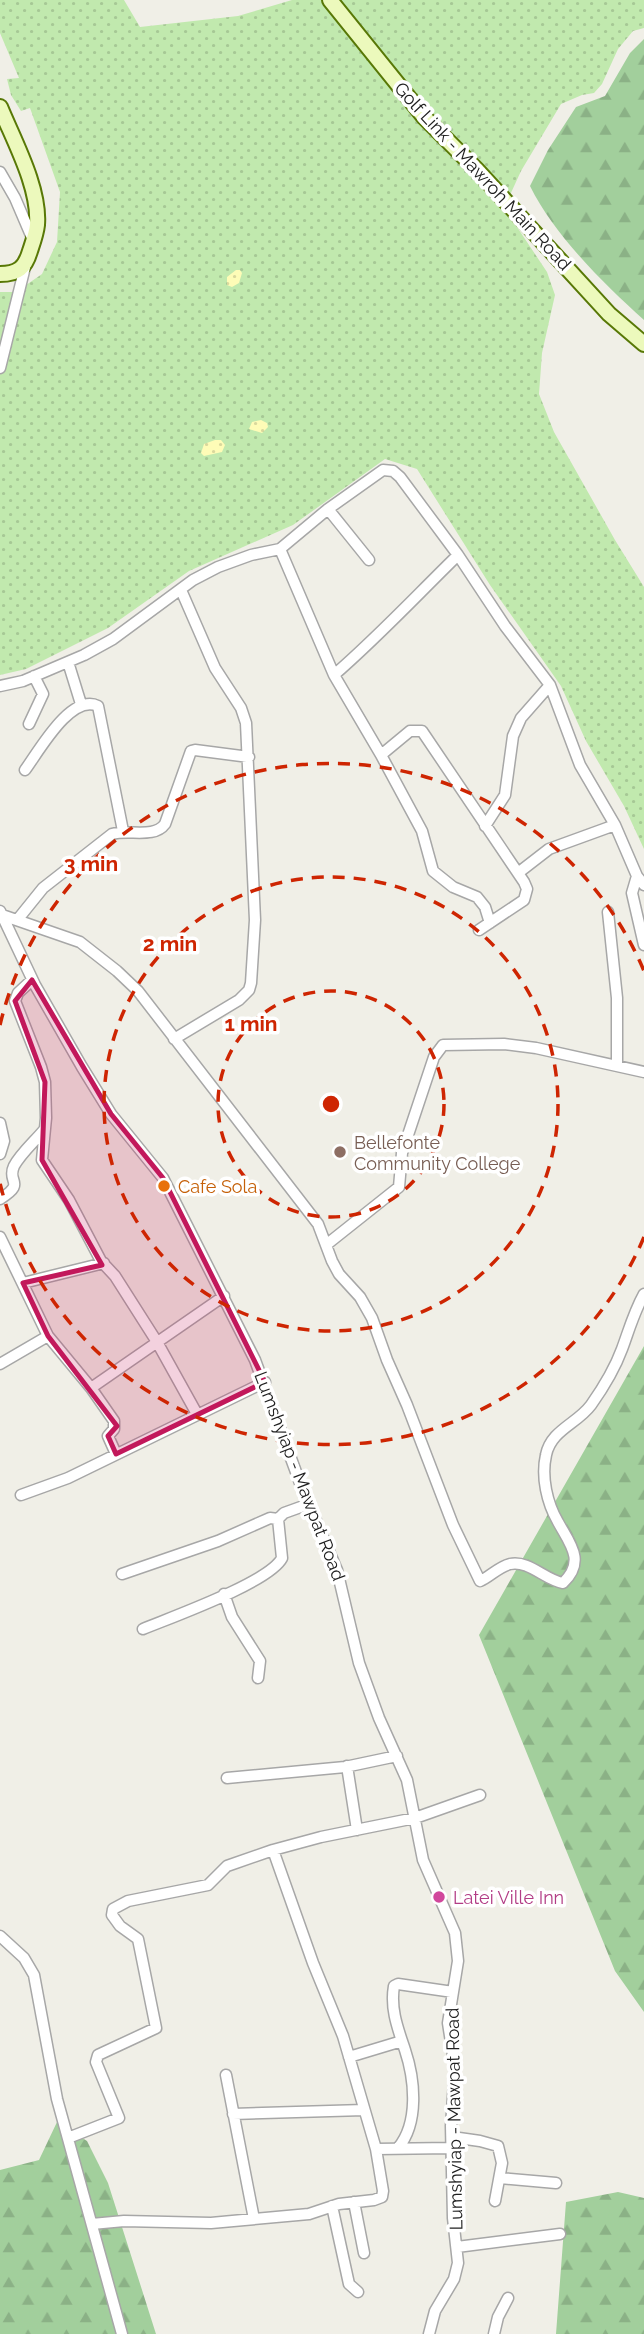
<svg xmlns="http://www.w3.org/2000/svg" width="644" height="2334" font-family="Raleway,sans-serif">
  <defs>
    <pattern id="grass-dots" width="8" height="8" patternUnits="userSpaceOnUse" patternTransform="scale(1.75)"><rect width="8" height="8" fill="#c1e9ae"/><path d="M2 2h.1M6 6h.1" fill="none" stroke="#a6c895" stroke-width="1.8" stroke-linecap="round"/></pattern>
    <pattern id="forest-firs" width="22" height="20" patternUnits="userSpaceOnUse" patternTransform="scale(1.75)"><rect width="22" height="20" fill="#a2cf9c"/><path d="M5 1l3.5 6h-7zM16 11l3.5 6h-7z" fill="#8bb186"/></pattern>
    <pattern id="sand-dots" width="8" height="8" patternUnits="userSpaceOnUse" patternTransform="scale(1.75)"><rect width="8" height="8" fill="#fefcb7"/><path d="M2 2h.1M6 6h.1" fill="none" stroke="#d9d89d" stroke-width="1.8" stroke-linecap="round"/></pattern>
  </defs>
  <rect width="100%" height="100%" fill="#f0efe7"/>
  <path fill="url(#grass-dots)" d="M0 0H124L140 27 238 16 292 0H644V28L633 31 618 49 602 84 594 93 582 95 561 104 521 171 510 195 513 221 547 272 555 295 542 353 539 394 554 432 615 540 644 587V849L624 806 586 741 561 686 490 585 417 469 385 459 293 525 189 571 108 628 26 669 0 675V292H16L42 274 57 242 60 192 30 108 21 111 11 95 7 79 19 78 0 33Z"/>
  <path fill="url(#forest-firs)" d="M644 39V320C604 284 554 235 530 186L548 150 576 107 605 96 630 53Z
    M644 1346V2012L615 1971 479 1635Z
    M57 2122 87 2141 108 2183 156 2334H0V2170L39 2160Z
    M618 2192 644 2198V2334H556L566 2202Z"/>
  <path fill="url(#sand-dots)" d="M236 270H240L242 273 239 283 232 287 227 285V277Z
    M261 420 267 423 268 427 262 433 249 429 252 422Z
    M215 440H221L225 445 222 452 204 456 201 453 204 444Z"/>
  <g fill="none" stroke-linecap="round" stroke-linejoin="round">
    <g stroke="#a7a7a7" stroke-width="13">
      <path id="street" d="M0 172 15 198 33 240
        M0 368 26 263
        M328 509 369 560
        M280 549 334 675 381 755 422 831 433 871 453 887 477 897 485 907 490 923
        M68 662 81 704
        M334 675C378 637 417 595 458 555
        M0 686 23 681 84 655 113 639 193 580 218 567 251 555 280 549 328 509 383 470 393 471 400 477 458 555 505 626 550 685 580 765 615 825 637 876 644 885
        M29 724 43 694 34 676
        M381 755 410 731H422L524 882 527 889 524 900 479 930
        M25 770C39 751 71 693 98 706L123 831
        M485 826 505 795 513 736 521 718 550 685
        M518 873 549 849 615 825
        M637 876 632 893 644 945
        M0 911 35 985 82 1067 111 1114 163 1178 255 1360 300 1483 337 1570 359 1663 379 1718 407 1780 423 1860 455 1933 458 1961 448 2023 455 2068 451 2126 453 2218 458 2263 454 2279 435 2311 429 2334
        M608 912 617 998V1066
        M2 915 80 942 117 971 138 991 318 1224 332 1261 339 1274 360 1297 372 1318 387 1360 407 1405 453 1525 480 1581C490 1577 498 1567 510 1564 529 1560 545 1580 563 1583 586 1561 570 1544 558 1522 547 1503 541 1477 546 1455 551 1430 577 1424 591 1405 603 1388 615 1368 622 1349 629 1330 634 1312 644 1294
        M18 919 43 888 112 834C129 829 154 839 165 824L191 751 195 750 249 757
        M32 980 18 993 15 1001 41 1067 45 1082 46 1118 42 1160 69 1200 101 1261 115 1276 157 1342 197 1414
        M174 1039 239 1000 249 990 251 983 255 920 246 723 241 708 215 668 181 590
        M0 1123 4 1141 0 1154
        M0 1199C27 1182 6 1183 14 1166 21 1153 35 1141 44 1130
        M0 1237 48 1336 91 1388 114 1421V1429L108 1436 116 1454
        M326 1245 399 1187 402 1153 434 1057 443 1045 504 1044 536 1048 644 1072
        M23 1283 104 1263
        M0 1364 48 1336
        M91 1388 224 1296
        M21 1495 68 1478 265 1382
        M122 1574 218 1541 270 1518 278 1519
        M224 1594 232 1617 260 1661 258 1678
        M143 1629C172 1617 270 1582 282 1558L278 1519 284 1513 309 1504
        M347 1766 357 1830
        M227 1778 345 1767 397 1756
        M0 1936 24 1958 34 1975 57 2099 122 2334
        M349 2057 402 2041
        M226 2075 254 2219
        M233 2114 364 2110
        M452 2137 480 2141 498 2146 502 2163 495 2201
        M68 2138 119 2118 96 2062 98 2055 156 2028 138 1939 120 1926 112 1915 113 1909 128 1901 208 1885 227 1866 273 1850 321 1837 415 1818 480 1795
        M398 2148C419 2123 415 2080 405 2050 398 2029 390 2009 394 1986L398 1984 453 1992
        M376 2149 452 2148
        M500 2178 556 2183
        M354 2202 364 2253
        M332 2206 349 2284 358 2292
        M92 2224 124 2221 211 2223 309 2214 339 2204 374 2200 382 2197 383 2191 376 2149 343 2036 313 1963 273 1850
        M457 2247 560 2234
        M494 2334 498 2317 508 2298"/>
    </g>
    <g stroke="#587806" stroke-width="18">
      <path id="secondary" d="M330 0 425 118 477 170 609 314 644 344
        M0 107C14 141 40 188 37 225 36 234 33 242 30 251 25 268 18 274 0 274"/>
    </g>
    <use href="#street" stroke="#fff" stroke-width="10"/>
    <use href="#secondary" stroke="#ecf9bc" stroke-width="14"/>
  </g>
  <path fill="#c2185b" fill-opacity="0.2" stroke="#c2185b" stroke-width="5" stroke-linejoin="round" d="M32 980 111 1114 163 1178 265 1382 116 1454 108 1436 117 1426 48 1336 23 1283 102 1265 42 1160 45 1082 15 1001Z"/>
  <g fill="none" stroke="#ce2502" stroke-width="3.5" stroke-dasharray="12 9">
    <circle cx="331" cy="1104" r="113"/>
    <circle cx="331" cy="1104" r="227"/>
    <path d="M644 1237A340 340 0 0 1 0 1183M0 1025A340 340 0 0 1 644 971"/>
  </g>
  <circle fill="#8d6e63" stroke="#fff" stroke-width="2.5" cx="340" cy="1152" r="7"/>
  <circle fill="#e8710a" stroke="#fff" stroke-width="2.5" cx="164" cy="1186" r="7"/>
  <circle fill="#d1479c" stroke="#fff" stroke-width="2.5" cx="439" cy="1897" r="7"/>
  <g text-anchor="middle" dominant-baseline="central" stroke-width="7" stroke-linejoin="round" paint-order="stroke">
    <g font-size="18" fill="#202020" stroke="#fff">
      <text transform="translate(483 176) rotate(47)">Golf Link - Mawroh Main Road</text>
      <text transform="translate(300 1476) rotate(69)">Lumshyiap - Mawpat Road</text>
      <text transform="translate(454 2119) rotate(-91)">Lumshyiap - Mawpat Road</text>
    </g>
    <g font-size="18" fill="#785e54" stroke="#fff" text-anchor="start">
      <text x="354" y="1142">Bellefonte<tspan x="354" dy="21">Community College</tspan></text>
    </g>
    <g font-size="18" fill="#c56008" stroke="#fff" text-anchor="start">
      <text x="178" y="1186">Cafe Sola</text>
    </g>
    <g font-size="18" fill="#b23c85" stroke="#fff" text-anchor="start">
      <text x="453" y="1897">Latei Ville Inn</text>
    </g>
  </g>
  <circle cx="331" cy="1104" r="10" fill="#ce2502" stroke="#fff" stroke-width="3.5"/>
  <g font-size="21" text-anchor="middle" font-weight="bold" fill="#ce2502" stroke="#fff" stroke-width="7" stroke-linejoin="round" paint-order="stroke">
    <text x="91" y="871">3 min</text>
    <text x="170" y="951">2 min</text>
    <text x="251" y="1031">1 min</text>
  </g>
</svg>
